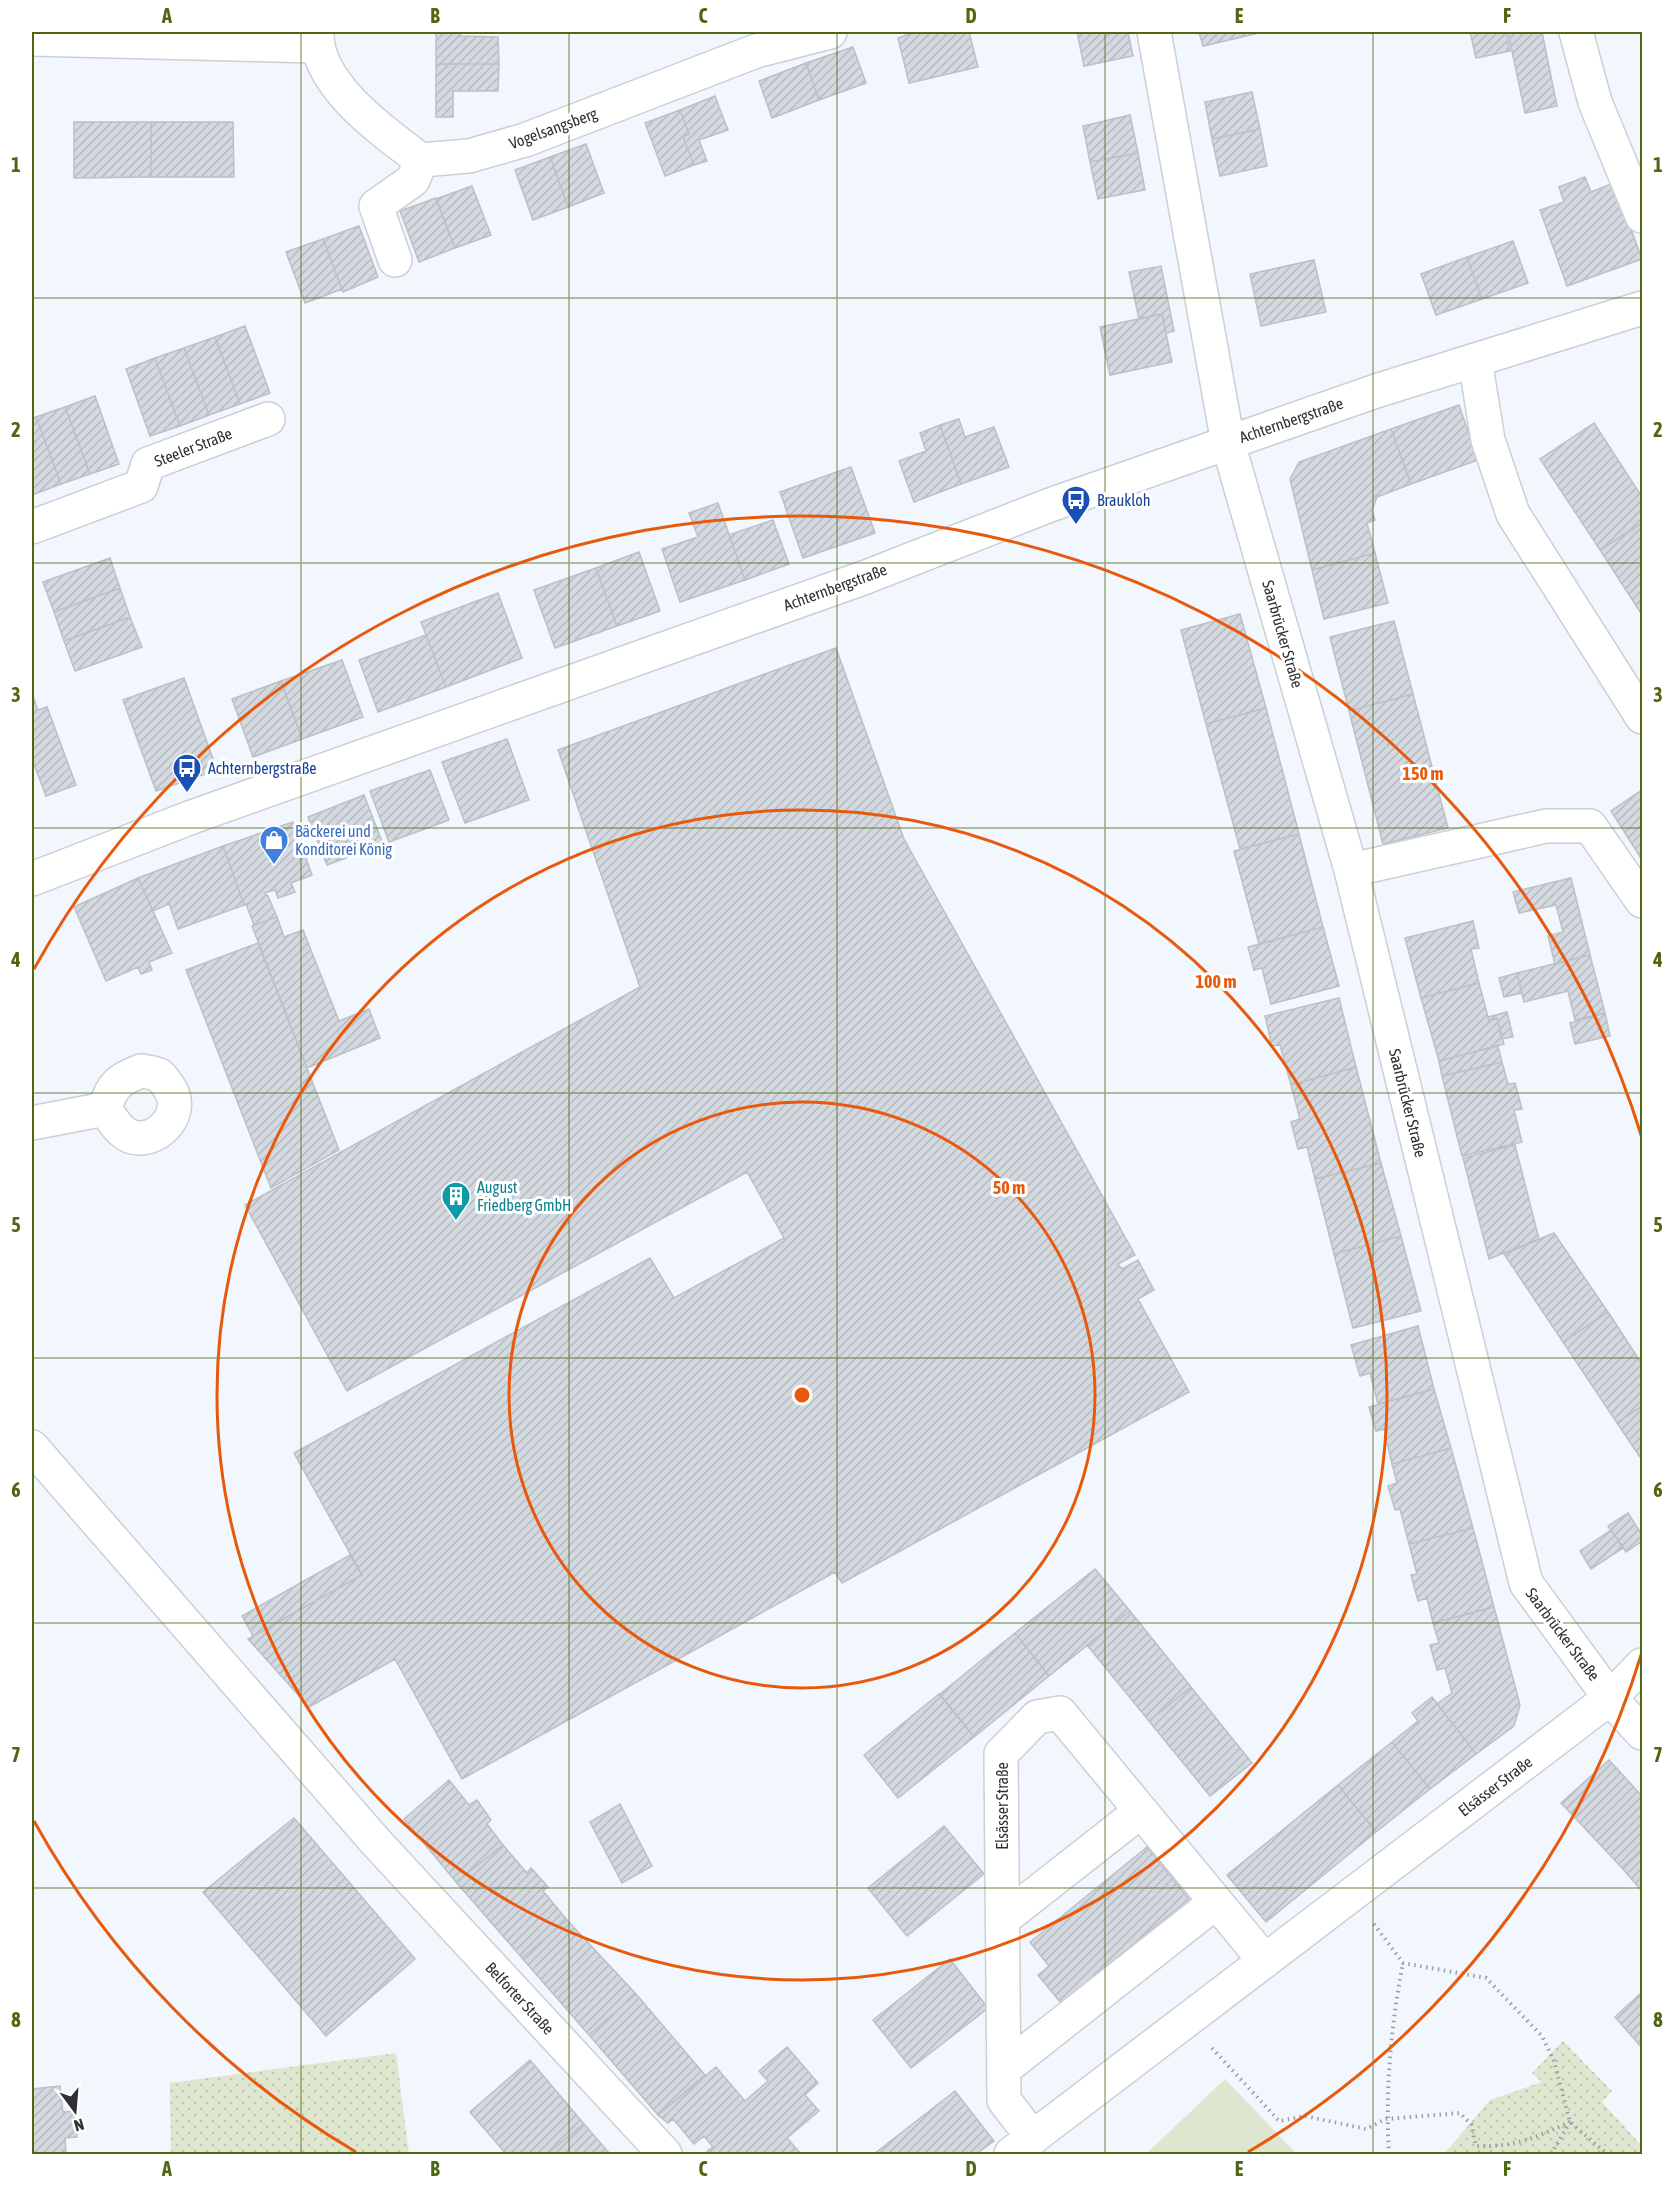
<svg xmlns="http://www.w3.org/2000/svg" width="1674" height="2186" font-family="'Asap Condensed',sans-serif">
  <defs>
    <pattern id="grass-dots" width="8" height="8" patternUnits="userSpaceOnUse" patternTransform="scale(1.5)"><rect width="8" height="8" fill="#dfe6cf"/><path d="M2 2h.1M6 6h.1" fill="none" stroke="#c0c6b2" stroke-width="1.8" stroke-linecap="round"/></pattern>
    <pattern id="building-hatch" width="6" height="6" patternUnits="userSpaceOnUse" patternTransform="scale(1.5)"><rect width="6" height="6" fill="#d4d9e0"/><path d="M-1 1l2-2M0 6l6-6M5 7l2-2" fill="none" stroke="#b6bbc1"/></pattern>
  </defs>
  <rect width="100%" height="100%" fill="#f2f7fe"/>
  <path fill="url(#grass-dots)" d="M1563 2041 1612 2091 1602 2102 1642 2146V2154H1444L1490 2100 1542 2082 1532 2073Z
    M396 2053 409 2154H171L170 2083Z"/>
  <path fill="#dfe6cf" d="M1225 2079 1297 2154H1146Z"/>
  <path fill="url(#building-hatch)" stroke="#bbbfc6" stroke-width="1.5" d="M436 32H460V36L498 37 499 64H436Z
    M915 32H969L978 67 909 83 898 38Z
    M1077 32H1128L1133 56 1084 66Z
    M1199 32H1254L1255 34 1203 46Z
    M1470 32H1506L1510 51 1476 58Z
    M1508 32H1542L1557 106 1525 113Z
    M853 47 866 83 819 100 806 63Z
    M806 63 819 100 772 118 759 81Z
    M436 64H499L498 91H453V117H436Z
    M1252 92 1260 129 1212 139 1205 102Z
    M715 96 728 130 699 140 707 161 694 165 683 137 689 134 680 110Z
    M680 110 689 134 683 137 694 165 665 176 645 123Z
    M1130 115 1138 153 1090 162 1083 126Z
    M74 122H151V177L74 178Z
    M151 122H233L234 177H151Z
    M1260 129 1267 166 1220 176 1212 139Z
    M586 144 604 193 568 207 550 157Z
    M1138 153 1145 190 1098 199 1090 162Z
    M550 157 568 207 533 220 515 170Z
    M1585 177 1591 192 1614 183 1642 259 1567 286 1540 210 1564 202 1559 187Z
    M472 186 491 235 455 248 436 199Z
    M436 198 455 248 419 262 400 211Z
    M359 226 378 277 343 292 323 239Z
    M323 239 342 289 305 303 286 252Z
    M1513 241 1528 283 1482 299 1467 257Z
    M1467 257 1482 299 1436 315 1421 274Z
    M1314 260 1326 312 1261 326 1250 274Z
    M1161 266 1174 331 1166 333 1162 314 1139 319 1129 272Z
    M1162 314 1172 362 1110 375 1100 327Z
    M245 326 270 393 240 404 215 337Z
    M215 337 240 404 209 415 184 348Z
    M184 348 209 415 180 426 155 358Z
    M155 358 180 426 150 436 126 369Z
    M95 396 119 464 90 474 65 407Z
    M1459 405 1478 460 1411 484 1391 429Z
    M65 407 90 474 61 484 36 417Z
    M36 417 61 484 32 495V419Z
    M959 419 965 437 994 427 1009 467 961 484 940 425Z
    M1594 423 1642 497V523L1600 550 1540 459Z
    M940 425 961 484 914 502 899 461 926 451 920 433Z
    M1391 429 1411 484 1377 497 1372 510 1375 520 1367 523 1375 553 1312 570 1290 479 1299 462Z
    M851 467 875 533 803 558 780 492Z
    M718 503 745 580 680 602 662 549 698 537 689 513Z
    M773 520 789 564 745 580 729 535Z
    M1642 523V615L1600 550Z
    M639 552 660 611 617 626 596 568Z
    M1375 553 1388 603 1324 619 1312 570Z
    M110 558 120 588 54 612 43 582Z
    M596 568 617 626 555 648 534 590Z
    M120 588 130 617 64 641 54 612Z
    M498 593 522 658 446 687 421 622Z
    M1240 614 1266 708 1206 724 1181 630Z
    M130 617 142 647 75 671 64 641Z
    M1394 621 1413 694 1349 711 1330 637Z
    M426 635 446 687 378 712 359 660Z
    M836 648 904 839 1135 1255 1118 1264 1122 1269 1138 1260 1154 1290 1138 1299 1189 1392 842 1583 835 1572 462 1779 395 1659 309 1707 248 1639 362 1575 294 1453 650 1258 674 1298 784 1238 747 1172 347 1391 245 1205 640 987 558 750Z
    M342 660 363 717 302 739 281 681Z
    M184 678 217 770 156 791 123 700Z
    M281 681 302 739 253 757 232 699Z
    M32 693 38 710 47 707 76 785 46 796 32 759Z
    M1413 694 1448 828 1383 844 1349 711Z
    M1266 708 1299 834 1240 849 1206 724Z
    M507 739 529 800 465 823 442 762Z
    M430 770 449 820 389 842 370 791Z
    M1642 790V860L1611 811Z
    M364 795 383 844 327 865 308 817Z
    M293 822 312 875 291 883 295 892 278 898 275 890 264 893 268 896 277 917 254 925 246 904 244 905 223 846Z
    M1299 834 1323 927 1259 944 1234 851Z
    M223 846 244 905 178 929 169 904 153 911 138 878Z
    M138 878 172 953 149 962 152 970 141 974 138 967 106 981 74 907Z
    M1571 878 1590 955 1555 964 1548 936 1563 932 1556 905 1519 913 1513 892Z
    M277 917 284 937 303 930 339 1021 369 1009 380 1038 307 1068 252 926Z
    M1473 921 1479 948 1471 949 1479 983 1421 998 1405 938Z
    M1323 927 1339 986 1271 1004 1262 968 1254 970 1248 947Z
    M258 943 339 1150 271 1188 186 970Z
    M1590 955 1605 1013 1575 1020 1568 991 1524 1002 1517 973Z
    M1517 973 1522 993 1504 997 1499 978Z
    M1479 983 1489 1021 1497 1018 1504 1044 1439 1061 1421 998Z
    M1339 998 1356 1067 1291 1085 1280 1045 1272 1046 1265 1016Z
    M1507 1012 1513 1037 1502 1039 1497 1018 1489 1021 1488 1017Z
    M1605 1013 1610 1036 1575 1044 1570 1023Z
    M1498 1046 1502 1062 1442 1076 1439 1061Z
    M1502 1062 1508 1084 1515 1083 1522 1109 1514 1110 1522 1142 1462 1156 1442 1076Z
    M1356 1067 1381 1163 1315 1179 1307 1147 1298 1149 1291 1122 1300 1119 1291 1085Z
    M1515 1145 1539 1239 1489 1259 1463 1158Z
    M1381 1163 1401 1236 1334 1254 1315 1179Z
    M1554 1233 1608 1312 1563 1342 1504 1254Z
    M1401 1236 1421 1311 1353 1328 1334 1254Z
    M1608 1312 1642 1364V1406L1617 1423 1563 1342Z
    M1418 1326 1434 1389 1378 1404 1370 1373 1360 1376 1351 1345Z
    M1434 1389 1451 1448 1392 1464 1384 1429 1376 1431 1369 1407Z
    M1642 1406V1460L1617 1423Z
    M1451 1448 1473 1528 1409 1544 1400 1509 1395 1510 1388 1486 1397 1483 1392 1464Z
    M1628 1513 1642 1535V1541L1626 1552 1608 1526Z
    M1473 1528 1494 1607 1433 1623 1427 1598 1418 1601 1411 1575 1417 1574 1409 1544Z
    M1611 1530 1623 1548 1591 1569 1580 1551Z
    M350 1555 362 1575 253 1636 242 1616Z
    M1095 1569 1130 1611 1049 1676 1015 1633Z
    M1494 1607 1520 1705 1514 1726 1476 1754 1437 1704 1452 1693 1445 1668 1437 1670 1430 1645 1439 1643 1433 1623Z
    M1130 1611 1191 1687 1149 1721 1087 1645Z
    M1015 1633 1049 1676 974 1737 940 1694Z
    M1191 1687 1252 1763 1210 1796 1149 1721Z
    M939 1694 974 1737 898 1798 864 1755Z
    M1432 1697 1476 1754 1430 1789 1392 1742 1418 1721 1412 1713Z
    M1392 1742 1430 1789 1376 1832 1338 1785Z
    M1609 1760 1642 1796V1849L1622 1868 1561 1803Z
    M449 1780 469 1805 477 1800 491 1820 487 1824 503 1845 456 1882 404 1819Z
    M1338 1785 1376 1832 1266 1922 1227 1875Z
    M620 1804 652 1866 622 1883 590 1822Z
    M294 1818 415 1959 326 2036 203 1892Z
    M944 1826 984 1874 907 1936 868 1888Z
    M503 1845 527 1873 531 1868 548 1887 543 1891 567 1920 522 1958 456 1882Z
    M1147 1847 1189 1899 1061 2003 1038 1975 1049 1966 1030 1942Z
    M1642 1849V1891L1622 1868Z
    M567 1920 636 1994 589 2035 522 1958Z
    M950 1959 988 2008 911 2068 873 2020Z
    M636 1994 705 2075 658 2115 589 2035Z
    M1640 1994 1642 1997V2048L1615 2017Z
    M787 2047 818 2083 805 2095 819 2111 787 2138 801 2154H709L707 2151 713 2147 704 2136 694 2144 673 2119 668 2123 658 2115 716 2067 745 2101 768 2081 759 2071Z
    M530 2060 584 2124 547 2154H506L470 2112Z
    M60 2086 63 2112 74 2111 77 2137 65 2138 66 2154H32V2089Z
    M955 2091 994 2141 976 2154H874Z
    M584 2124 610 2154H547Z"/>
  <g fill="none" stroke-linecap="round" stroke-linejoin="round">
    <g stroke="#cbcfd6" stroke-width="36">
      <path id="minor" d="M317 32C315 84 383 132 421 160L469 156 525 140 756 51 830 32
        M1154 32 1228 443 1351 870 1526 1583 1610 1698 1642 1733
        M1576 32 1595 102 1642 216
        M32 39 317 46
        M395 260 376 206 413 180 421 160
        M1475 360 1488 440 1513 514 1642 717
        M32 527 141 486 148 464 268 419
        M1351 870 1546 826H1590L1642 901
        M32 879 192 817 866 577 1050 505 1376 391 1642 308
        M141 1071C146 1072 155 1073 159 1075 162 1077 166 1083 168 1086 191 1116 147 1154 122 1131 115 1125 110 1116 105 1109 111 1086 119 1079 141 1071Z
        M32 1123 105 1109
        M32 1447 375 1841 665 2154
        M1002 1920 1141 1811
        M1004 2069 1216 1902
        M1033 2138 1004 2100 1001 1754 1037 1717 1060 1713 1265 1961
        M1011 2154 1610 1698 1642 1665"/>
    </g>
    <path stroke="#999da2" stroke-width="4" stroke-dasharray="1.5 4.5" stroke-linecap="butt" d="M1374 1924 1403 1963 1486 1978 1542 2036 1554 2061 1570 2122 1607 2154
      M1212 2048 1279 2121 1305 2116 1366 2129 1386 2119 1460 2113 1471 2124 1476 2146C1513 2148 1537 2137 1570 2122
      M1389 2154C1385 2092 1391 2024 1403 1963
      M1551 2154 1570 2122"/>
    <use href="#minor" stroke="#fff" stroke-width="33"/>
  </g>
  <path fill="none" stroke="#4f6613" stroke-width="1.5" stroke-opacity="0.55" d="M301 32V2154M569 32V2154M837 32V2154M1105 32V2154M1373 32V2154M32 298H1642M32 563H1642M32 828H1642M32 1093H1642M32 1358H1642M32 1623H1642M32 1888H1642"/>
  <g fill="none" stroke="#e8590c" stroke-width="3">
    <circle cx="802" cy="1395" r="293"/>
    <circle cx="802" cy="1395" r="585"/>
    <path d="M1642 1652A878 878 0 0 1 1248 2152M356 2152A878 878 0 0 1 34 1821M34 969A878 878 0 0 1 1642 1138"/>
  </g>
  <defs>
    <g id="bus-pin" transform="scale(1.5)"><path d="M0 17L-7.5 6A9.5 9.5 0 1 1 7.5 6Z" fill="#1a4fb4" stroke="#fff"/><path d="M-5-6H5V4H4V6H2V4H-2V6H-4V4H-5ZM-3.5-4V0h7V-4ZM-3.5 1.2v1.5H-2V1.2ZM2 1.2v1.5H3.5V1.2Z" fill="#fff"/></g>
    <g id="shop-pin" transform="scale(1.5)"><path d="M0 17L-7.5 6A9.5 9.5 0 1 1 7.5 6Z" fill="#3f7fe0" stroke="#fff"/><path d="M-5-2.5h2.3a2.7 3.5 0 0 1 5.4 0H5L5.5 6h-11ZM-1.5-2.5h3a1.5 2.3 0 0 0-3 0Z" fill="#fff"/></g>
    <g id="building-pin" transform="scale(1.5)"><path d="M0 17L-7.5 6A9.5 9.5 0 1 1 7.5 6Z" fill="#0f9aa8" stroke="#fff"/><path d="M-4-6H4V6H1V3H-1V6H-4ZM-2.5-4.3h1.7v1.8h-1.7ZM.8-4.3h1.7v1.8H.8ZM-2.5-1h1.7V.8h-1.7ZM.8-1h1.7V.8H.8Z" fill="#fff"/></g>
  </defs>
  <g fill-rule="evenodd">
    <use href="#bus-pin" x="1076" y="500"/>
    <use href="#bus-pin" x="187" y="768"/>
    <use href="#shop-pin" x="274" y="840"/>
    <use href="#building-pin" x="456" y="1196"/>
  </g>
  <g text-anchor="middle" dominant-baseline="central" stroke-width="6" stroke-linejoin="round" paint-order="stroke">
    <g font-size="16" fill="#2e3033" stroke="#fff">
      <text transform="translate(553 128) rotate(-20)">Vogelsangsberg</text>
      <text transform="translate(1291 420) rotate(-19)">Achternbergstraße</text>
      <text transform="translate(193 447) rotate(-21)">Steeler Straße</text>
      <text transform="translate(835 587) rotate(-20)">Achternbergstraße</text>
      <text transform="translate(1283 634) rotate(74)">Saarbrücker Straße</text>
      <text transform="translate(1408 1103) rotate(76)">Saarbrücker Straße</text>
      <text transform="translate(1563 1634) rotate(53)">Saarbrücker Straße</text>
      <text transform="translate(1495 1786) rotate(-37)">Elsässer Straße</text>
      <text transform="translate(1002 1806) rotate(-90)">Elsässer Straße</text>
      <text transform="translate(520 1998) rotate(47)">Belforter Straße</text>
    </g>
    <g font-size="16" fill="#164399" stroke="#fff" text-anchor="start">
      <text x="1097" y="500">Braukloh</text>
      <text x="208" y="768">Achternbergstraße</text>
    </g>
    <g font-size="16" fill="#366cbe" stroke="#fff" text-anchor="start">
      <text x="295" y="831">Bäckerei und<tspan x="295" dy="18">Konditorei König</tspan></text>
    </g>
    <g font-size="16" fill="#0d838f" stroke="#fff" text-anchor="start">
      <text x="477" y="1187">August<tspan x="477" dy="18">Friedberg GmbH</tspan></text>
    </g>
  </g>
  <circle cx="802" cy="1395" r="9" fill="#e8590c" stroke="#fff" stroke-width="3"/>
  <g font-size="18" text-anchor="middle" font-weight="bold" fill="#e8590c" stroke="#fff" stroke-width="6" stroke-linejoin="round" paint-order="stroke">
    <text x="1423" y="780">150 m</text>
    <text x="1216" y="988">100 m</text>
    <text x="1009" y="1194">50 m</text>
  </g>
  <rect width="1674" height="2186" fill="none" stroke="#ffffff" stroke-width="66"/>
  <g transform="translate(75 2111) rotate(164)" stroke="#ffffff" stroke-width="4.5" paint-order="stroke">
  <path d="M0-4.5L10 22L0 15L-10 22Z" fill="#2e3033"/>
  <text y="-9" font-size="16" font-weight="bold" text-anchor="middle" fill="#2e3033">N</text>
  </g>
  <rect x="33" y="33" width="1608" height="2120" fill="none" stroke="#4f6613" stroke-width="2"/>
  <g font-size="20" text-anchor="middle" font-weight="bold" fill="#4f6613">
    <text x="167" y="23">A</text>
    <text x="435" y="23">B</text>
    <text x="703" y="23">C</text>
    <text x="971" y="23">D</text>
    <text x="1239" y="23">E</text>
    <text x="1507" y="23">F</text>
    <text x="16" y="172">1</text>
    <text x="1658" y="172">1</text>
    <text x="16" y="437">2</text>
    <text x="1658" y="437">2</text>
    <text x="16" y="702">3</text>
    <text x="1658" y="702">3</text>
    <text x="16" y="967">4</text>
    <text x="1658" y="967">4</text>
    <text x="16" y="1232">5</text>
    <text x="1658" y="1232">5</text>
    <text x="16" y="1497">6</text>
    <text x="1658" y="1497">6</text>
    <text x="16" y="1762">7</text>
    <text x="1658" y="1762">7</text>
    <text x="16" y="2027">8</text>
    <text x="1658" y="2027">8</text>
    <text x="167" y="2176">A</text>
    <text x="435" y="2176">B</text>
    <text x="703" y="2176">C</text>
    <text x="971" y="2176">D</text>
    <text x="1239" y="2176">E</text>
    <text x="1507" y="2176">F</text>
  </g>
</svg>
